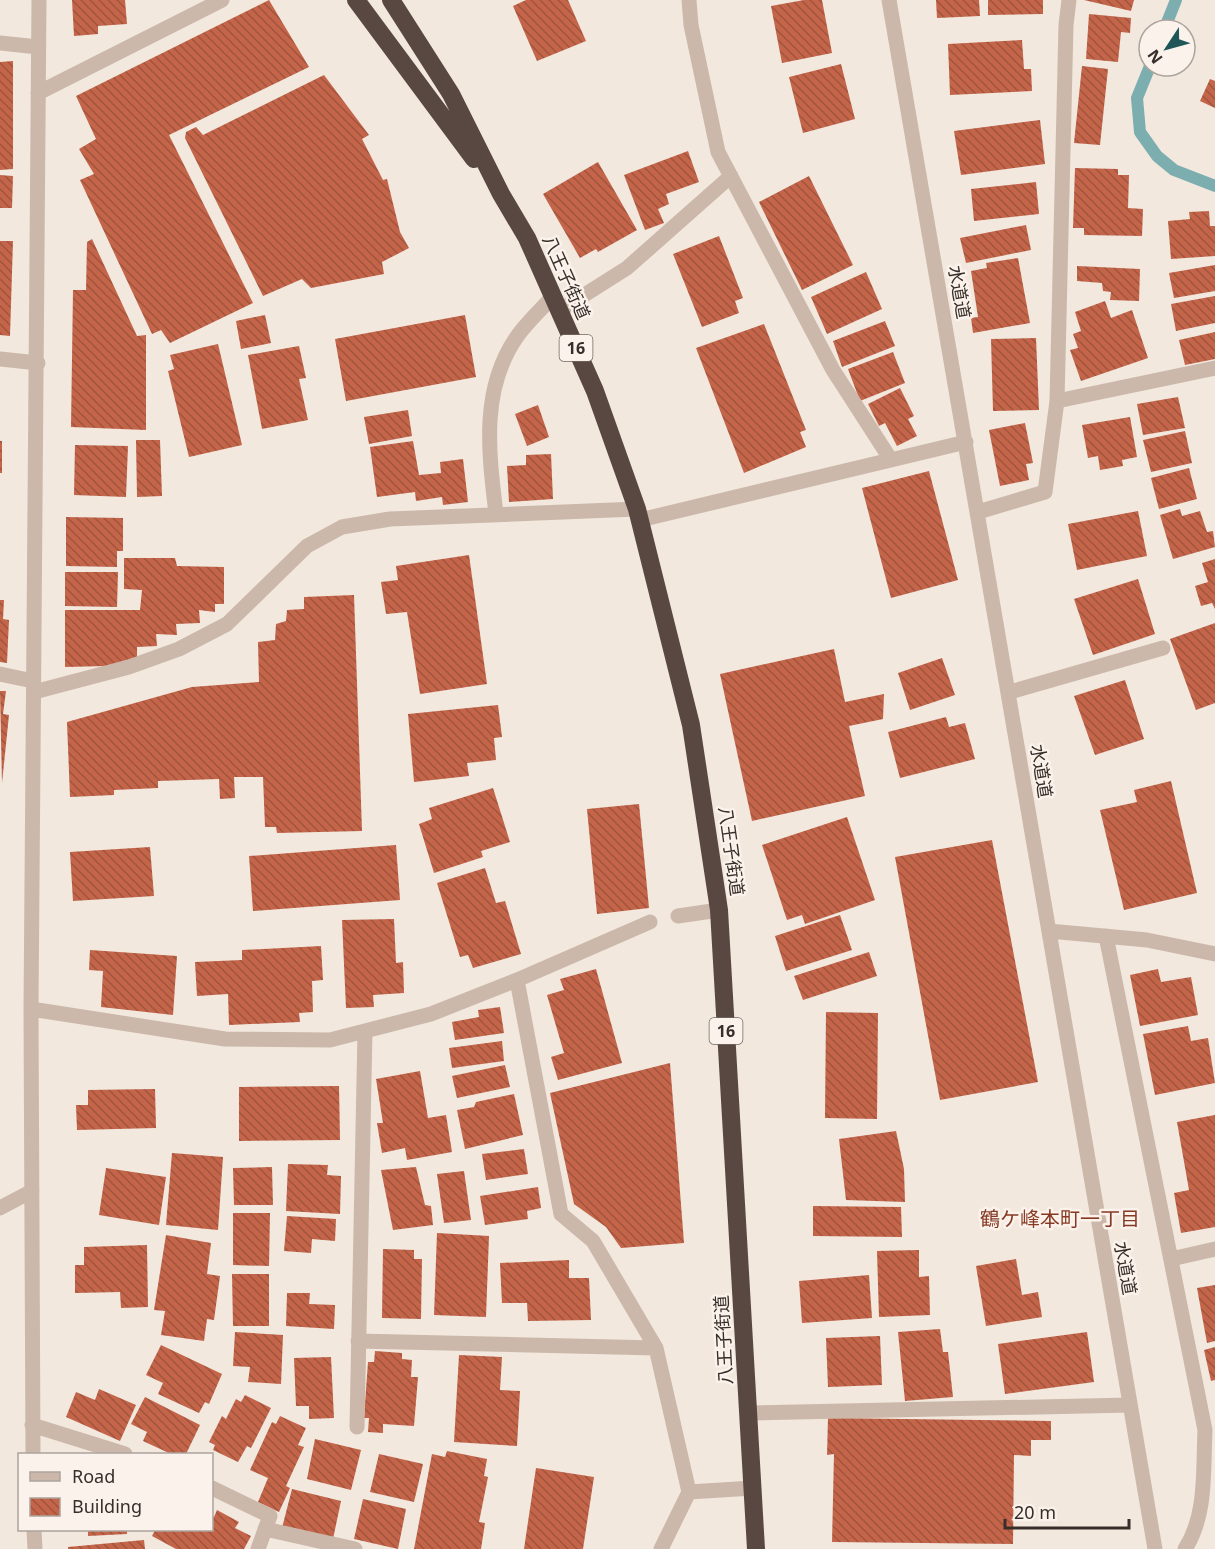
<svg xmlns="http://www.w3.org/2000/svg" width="1215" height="1549" font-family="'Noto Sans','Noto Sans JP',sans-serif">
  <defs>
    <pattern id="building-back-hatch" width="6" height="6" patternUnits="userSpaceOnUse" patternTransform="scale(1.5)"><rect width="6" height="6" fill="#c4654a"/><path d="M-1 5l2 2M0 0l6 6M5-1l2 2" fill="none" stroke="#a0543e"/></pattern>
  </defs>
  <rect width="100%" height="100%" fill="#f2e8de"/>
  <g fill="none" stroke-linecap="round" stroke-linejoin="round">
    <path stroke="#7daeaf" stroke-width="12" d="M1164 30 1176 0
      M1150 66 1137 98 1140 132 1157 156 1174 170 1215 186"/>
  </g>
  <path fill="url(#building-back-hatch)" d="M72 0H125L127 24 98 26V34L74 36Z
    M269 0 309 67 169 135 253 303 170 343 161 330 152 334 80 180 94 174 79 149 96 139 76 96Z
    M526 0H568L586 41 537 61 513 6Z
    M804 0H822L832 53 782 63 771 6Z
    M936 0H979L980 16 937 18Z
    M988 0H1043V14L988 15Z
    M1084 0H1134L1131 11Z
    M1089 14 1131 18 1130 33 1121 32 1118 62 1086 59Z
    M1022 40 1024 69H1031L1032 91 950 95 948 44Z
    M13 61V169L0 170V62Z
    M841 64 855 119 803 133 789 77Z
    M1082 66 1108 69 1100 145 1074 143Z
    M324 75 369 135 362 139 383 180 387 179 400 232 409 248 382 262 384 274 311 288 302 279 263 296 185 138 186 132 196 127 203 135Z
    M1210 79 1215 81V108L1200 101Z
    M1040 120 1045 164 961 175 954 131Z
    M688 151 699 182 666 194 669 204 658 209 664 223 645 230 624 175Z
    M598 162 637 230 598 252 596 249 580 258 543 194Z
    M1075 168 1118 169V175H1129L1128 208 1143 209 1142 236 1084 235V228H1073Z
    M0 175 13 176 12 208H0Z
    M809 176 853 265 802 290 759 202Z
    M1036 182 1039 214 974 221 971 189Z
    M1209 211 1210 226H1215V256L1171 259 1168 221 1190 219 1189 212Z
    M1026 225 1031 250 966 263 960 238Z
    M719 236 743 298 735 301 739 313 702 327 673 254Z
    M92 239 137 336 146 335V430L71 427 73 290H86L87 242Z
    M0 241H13L10 336 0 335Z
    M1018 258 1030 323 973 333 971 318 978 317 971 271 987 268 986 263Z
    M1215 265V291L1174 298 1169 273Z
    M1077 266 1140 269 1139 301 1110 300 1111 292 1103 291 1102 283 1077 281Z
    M866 272 882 309 827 334 811 297Z
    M1215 296V323L1176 331 1171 304Z
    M1105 301 1111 318 1132 310 1148 358 1081 381 1070 350 1078 348 1073 334 1081 331 1075 312Z
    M265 315 271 343 241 349 236 321Z
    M465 315 476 377 346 401 335 339Z
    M885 321 895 346 842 367 833 341Z
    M764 324 806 430 800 432 806 447 744 473 696 348Z
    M1215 332V359L1185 365 1179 340Z
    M1036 338 1039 410 993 411 991 339Z
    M218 344 242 445 189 457 168 371 174 369 170 355Z
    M299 346 306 378 299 379 308 420 262 429 248 355Z
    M893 352 905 383 860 401 848 369Z
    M900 388 914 416 908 419 917 436 897 446 885 423 879 426 868 404Z
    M1178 397 1185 428 1143 435 1137 404Z
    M538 405 549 437 527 446 515 414Z
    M408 410 412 436 369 444 364 417Z
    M1130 417 1137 457 1122 460 1123 466 1100 470 1098 456 1088 458 1082 425Z
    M1025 423 1033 463 1026 464 1029 480 1000 486 989 430Z
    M1185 431 1192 463 1151 472 1143 440Z
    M136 440H160L162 496 137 497Z
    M0 441H2V473H0Z
    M413 441 419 475 441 473 440 462 463 459 468 502 443 505 442 497 416 501 415 492 377 497 370 447Z
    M75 445 128 446 126 497 74 495Z
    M551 454 553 499 509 502 507 466 526 465V455Z
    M1189 468 1197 499 1159 509 1151 478Z
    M929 471 958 580 891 598 862 488Z
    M1180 509 1182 516 1200 511 1207 532 1213 531 1215 547 1173 559 1160 515Z
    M1138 511 1147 556 1077 570 1068 524Z
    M66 517 123 518V551H117V567L66 566Z
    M469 555 487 684 420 694 407 612 386 614 381 582 398 580 396 566Z
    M124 558H175L177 566 224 567V604H215V612L199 610 200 623 176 624 177 635 156 634 157 646 137 647V657L107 666 65 667V610H140L142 590 124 589Z
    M1215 559V609L1212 603 1201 606 1195 586 1208 582 1202 563Z
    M65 572H118L117 607 65 606Z
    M1138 579 1155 634 1093 655 1074 599Z
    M354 595 362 831 277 833 276 827H265L263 777H234L235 798 220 799 219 779 158 781V788L114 790V795L70 797 67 722 192 687 259 682 258 642 275 640 276 624 286 621 287 610 304 609V597Z
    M0 600H4L3 619 9 620 7 663 0 662Z
    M1215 623V703L1196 710 1170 639Z
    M834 649 845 702 884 694 883 719 849 726 865 796 752 821 720 674Z
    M942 658 955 695 910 710 898 673Z
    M1125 680 1144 739 1095 755 1074 696Z
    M0 691H6L3 714 9 715 2 783Z
    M498 705 502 737 494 738 496 760 467 763 469 776 414 782 408 714Z
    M946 717 949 727 965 723 975 759 900 778 888 732Z
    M1171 781 1197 893 1124 910 1100 810 1137 802 1134 790Z
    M493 788 510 842 481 851 483 857 434 873 419 824 432 819 429 808Z
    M639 804 649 908 597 914 587 809Z
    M847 817 875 900 805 924 802 915 787 920 762 845Z
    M992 840 1038 1082 940 1100 895 857Z
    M396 845 400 900 253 911 249 856Z
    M150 847 154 896 73 901 70 852Z
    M485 868 496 903 505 901 521 954 473 968 468 955 460 957 437 883Z
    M840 915 852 950 786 971 775 936Z
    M394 919 396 963 403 962 404 993 373 995 374 1007 346 1008 342 920Z
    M321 946 323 980 312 981 313 1012 299 1013 300 1022 229 1025 228 994 197 996 195 962 242 960V950Z
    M90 950 177 956 173 1015 101 1007 103 971 89 970Z
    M869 952 877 976 803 1000 794 976Z
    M596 969 622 1063 558 1080 551 1057 564 1053 547 995 564 990 560 979Z
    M1158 969 1161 982 1191 977 1198 1015 1140 1026 1130 975Z
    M500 1007 504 1033 455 1040 452 1022 479 1017 478 1010Z
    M826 1012 878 1013 877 1119 825 1118Z
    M1188 1026 1191 1041 1208 1038 1215 1083 1155 1095 1143 1034Z
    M502 1041 504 1061 452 1068 449 1048Z
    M670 1063 684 1243 621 1248 606 1227 574 1204 550 1093Z
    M505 1065 510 1087 457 1098 452 1076Z
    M420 1071 428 1118 446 1115 452 1152 407 1160 405 1148 382 1153 377 1123H383L376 1079Z
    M339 1086 340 1140 239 1141V1087Z
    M155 1089 156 1128 77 1130 76 1105H88V1090Z
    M514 1094 523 1135 465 1149 457 1110 474 1107 476 1102Z
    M1215 1115V1227L1181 1233 1174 1193 1189 1190 1177 1122Z
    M896 1131 904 1169 905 1202 846 1200 839 1139Z
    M524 1149 528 1174 486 1180 482 1154Z
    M172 1153 223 1157 218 1230 166 1225Z
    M288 1164 328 1165 327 1175 341 1176 340 1214 286 1211Z
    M272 1167 273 1205H234L233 1168Z
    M416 1167 425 1205 431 1206 433 1225 393 1230 381 1170Z
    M106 1168 166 1177 159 1225 99 1215Z
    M464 1171 471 1220 444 1223 437 1174Z
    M538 1187 541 1208 527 1211 528 1219 485 1225 480 1196Z
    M813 1206 901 1207 902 1237 813 1236Z
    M233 1213H270L269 1266 233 1265Z
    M287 1216 336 1219 335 1241 312 1239 311 1253 284 1251Z
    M437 1233 489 1236 486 1317 434 1315Z
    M166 1235 211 1243 207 1274 220 1276 214 1320 207 1319 204 1341 161 1335 165 1311 154 1310Z
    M147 1245 148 1307 121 1308 120 1292 75 1293V1265H84V1247Z
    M383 1249 414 1250V1259H422L421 1319 382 1318Z
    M919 1250V1277L929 1276 930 1315 879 1317 877 1251Z
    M1016 1259 1022 1295 1038 1292 1042 1317 986 1326 976 1266Z
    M569 1260V1278H589L591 1320 528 1321 527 1303H502L500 1263Z
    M232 1274H269V1326H233Z
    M869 1275 872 1318 802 1323 799 1281Z
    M1215 1285V1341L1207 1343 1197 1288Z
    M287 1293H310L309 1304 335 1305 334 1329 286 1326Z
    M940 1329 943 1352H948L953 1397 905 1401 898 1332Z
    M235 1332 283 1335 281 1384 248 1382 250 1367 233 1366Z
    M1087 1332 1094 1382 1005 1394 998 1344Z
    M880 1336 882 1385 828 1387 826 1338Z
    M161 1345 222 1374 209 1404 205 1402 199 1413 158 1394 163 1383 146 1375Z
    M1215 1347V1380L1211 1381 1204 1350Z
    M375 1351 402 1353V1359L412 1360 411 1377H418L414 1426 383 1424V1433L368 1432 369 1418H364L368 1362H374Z
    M459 1355 502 1357 500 1390 520 1391 517 1446 454 1442Z
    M331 1357 334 1418 309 1419V1406H296L294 1358Z
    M99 1389 136 1405 120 1441 66 1417 76 1392 95 1400Z
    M245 1395 271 1408 251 1448 247 1446 238 1462 213 1450 215 1445 209 1442 222 1416 226 1419 236 1399 241 1402Z
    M145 1397 200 1425 186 1454H171L143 1441 147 1432 131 1424Z
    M280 1416 306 1428 298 1445 304 1447 286 1486 290 1488 279 1512 258 1502 268 1478 250 1470 272 1422 276 1424Z
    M828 1418 1051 1421V1440H1031V1456L1014 1455 1013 1544 832 1542 834 1454 827 1455Z
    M315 1439 361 1450 351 1490 307 1479Z
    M447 1451 487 1459 484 1476 488 1477 479 1522 485 1523 481 1549H414L432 1454 445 1457Z
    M379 1454 423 1464 414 1502 370 1492Z
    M536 1468 594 1477 583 1549H524Z
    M292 1489 341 1501 333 1539 282 1528Z
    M363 1499 406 1509 398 1549 354 1539Z
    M217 1510 239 1522 235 1528 251 1536 244 1549H176L152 1536 155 1530H212V1516L214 1517Z
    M88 1530H127V1534L88 1536Z
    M144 1540 145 1549H68V1547Z"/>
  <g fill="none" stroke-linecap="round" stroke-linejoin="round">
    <path stroke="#cbb8aa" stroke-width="15" d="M689 0 691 25 718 152 833 370 891 460
      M889 0 1155 1549
      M0 43 38 47
      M38 93 222 0
      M559 311 627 268 731 176
      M0 359 38 363
      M1057 401 1215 368
      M978 512 1045 492 1057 401 1066 25 1069 0
      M496 514C489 454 480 391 516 338 526 323 541 310 553 296
      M640 520 966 442
      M0 674 33 681
      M34 692 129 667 179 649 227 624 307 546 342 527 390 519 637 509
      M1010 692 1163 648
      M678 916 719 910
      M1049 931 1147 940 1215 954
      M1106 936 1205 1430C1203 1470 1207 1515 1185 1549
      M517 980 561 1214 593 1241 656 1348 689 1492
      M31 1009 225 1039 330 1040 431 1014 517 980 650 922
      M0 1208 32 1191
      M1171 1259 1215 1249
      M358 1341 656 1348
      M749 1413 1130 1405
      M32 1425 125 1454
      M357 1427 365 1031
      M33 1454 31 1009 39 0
      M212 1488 270 1516 258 1549
      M265 1529 355 1549
      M34 1530 35 1549
      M661 1549 689 1492 753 1488"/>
    <path stroke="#594841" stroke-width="18" d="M356 0 474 159
      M391 0 451 94 501 194 527 238 595 391 637 509 691 725 719 910 756 1549"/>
  </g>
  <g text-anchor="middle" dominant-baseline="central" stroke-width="5" stroke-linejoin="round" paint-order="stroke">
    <g fill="#faf2eb" stroke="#726963" stroke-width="1.5">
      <rect x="559.5" y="335" width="33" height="26" rx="4.5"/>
      <rect x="709.5" y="1018" width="33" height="26" rx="4.5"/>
    </g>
    <g font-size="16" font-weight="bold" fill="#382e29">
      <text x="576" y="348">16</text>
      <text x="726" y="1031">16</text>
    </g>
    <g font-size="18" fill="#382e29" stroke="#faf2eb">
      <text transform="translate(567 277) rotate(66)">八王子街道</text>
      <text transform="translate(960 292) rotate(80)">水道道</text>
      <text transform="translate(1042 771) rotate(81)">水道道</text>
      <text transform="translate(732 851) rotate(82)">八王子街道</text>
      <text transform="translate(1126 1268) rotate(80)">水道道</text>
      <text transform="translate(723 1340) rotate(-93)">八王子街道</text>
    </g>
    <g font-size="20" fill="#863923" stroke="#faf2eb">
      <text x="1060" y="1218">鶴ケ峰本町一丁目</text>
    </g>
  </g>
  <rect x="18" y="1453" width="195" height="78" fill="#faf2eb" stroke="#aca49d" stroke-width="1.5"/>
  <rect x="30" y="1472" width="30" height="9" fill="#cbb8aa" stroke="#aca49d" stroke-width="1.5"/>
  <text x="72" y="1483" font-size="18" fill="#382e29">Road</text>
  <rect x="30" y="1498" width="30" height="18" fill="url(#building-back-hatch)" stroke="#aca49d" stroke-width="1.5"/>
  <text x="72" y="1513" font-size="18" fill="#382e29">Building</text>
  <g transform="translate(1167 48) rotate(234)"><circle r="28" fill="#faf2eb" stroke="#aca49d" stroke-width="1.5"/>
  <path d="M0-4.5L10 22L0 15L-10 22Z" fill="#1f5759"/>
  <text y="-9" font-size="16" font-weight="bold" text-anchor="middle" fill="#382e29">N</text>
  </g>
  <path d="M1005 1519v9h124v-9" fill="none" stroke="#382e29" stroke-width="3"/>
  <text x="1014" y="1519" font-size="18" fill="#382e29" stroke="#faf2eb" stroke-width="4.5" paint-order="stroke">20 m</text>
</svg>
